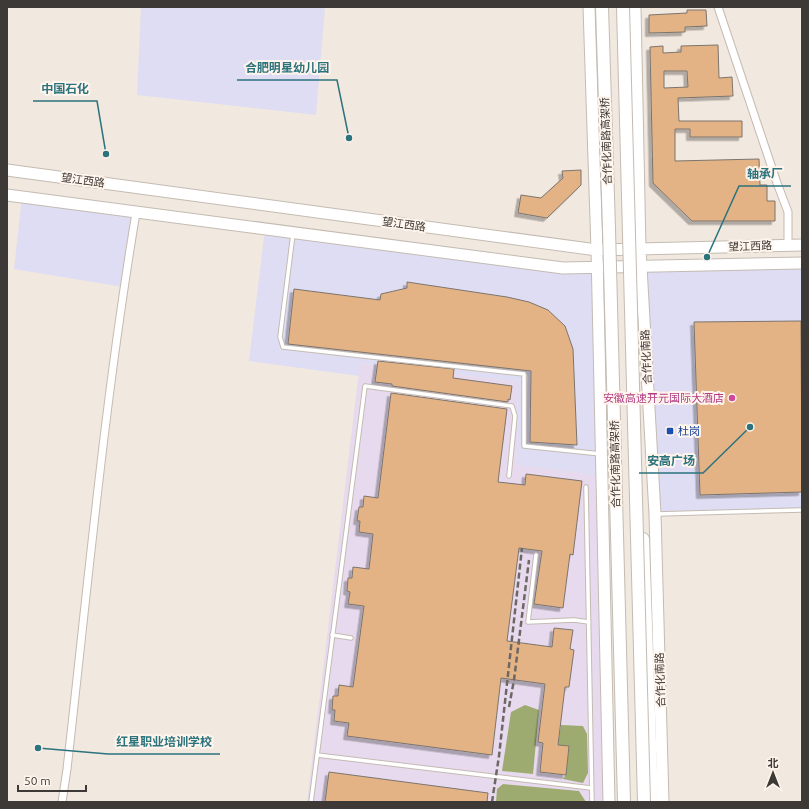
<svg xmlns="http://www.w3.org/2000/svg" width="809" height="809" font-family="Ubuntu,'Noto Sans SC',sans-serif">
  <defs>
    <filter id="shadow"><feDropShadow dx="-3.5" dy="3.5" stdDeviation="0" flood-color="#0004"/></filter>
  </defs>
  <rect width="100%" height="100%" fill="#f1e8df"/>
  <path fill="#dfddf3" d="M141 7H325L316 115 137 95Z
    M22 197 136 213 123 287 14 269Z
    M265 229 597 267 602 476 516 465 518 430 517 382 361 363 359 376 249 361Z
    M802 263V510L655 514 641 266Z"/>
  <path fill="#e7daee" d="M360 363 517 382 518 430 516 465 602 476 609 802H307Z"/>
  <path fill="#9dab70" d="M525 705 539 710 533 774 502 771 511 712Z
    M561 725 583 726 587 734 588 773 583 783 563 779 566 774 569 746 558 745Z
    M503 784 579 791 586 802H496L497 789Z"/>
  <path fill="#e4b385" stroke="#7c746c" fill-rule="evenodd" filter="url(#shadow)" d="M687 10H706L707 26 685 27V32L649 33V15L687 13Z
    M718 45 719 78 732 77 733 96 678 98 679 121H742V137H690V129H675V161L759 159 760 185H767V201H775V221H692L653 183 650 47 663 46V53L681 52V46ZM664 71H687L688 87 664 88Z
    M581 170V185L547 218 518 213 521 195 541 198 563 178 562 171Z
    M407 282 507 297 529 302 548 310 565 326 573 349 577 445 530 442 531 371 288 344 294 289 380 300 381 294 407 288Z
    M801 321 802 492 700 495 694 322Z
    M378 361 454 369 453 378 512 386 510 400 508 399V402L392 386V384L375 382Z
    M391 393 507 409 498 482 525 485 526 474 582 481 573 555 570 554 563 608 534 604 542 551 519 548 507 641 552 647 554 628 573 630 570 649 574 650 569 687H565L558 745 569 746 566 775 540 772 543 743 538 742 545 684 501 678 492 755 347 736 349 723 334 721 335 710H332L333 696H338L339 685 353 687 364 606 348 604 350 592 347 591 348 578H352L353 567 369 569 373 534 359 532 360 521H357L359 507H363L364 496 378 498Z
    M329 772 488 793 487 802H325Z"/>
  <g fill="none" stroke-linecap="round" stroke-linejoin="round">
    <g stroke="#c4bbb2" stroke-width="5.5">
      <path id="service" d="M293 234 280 337 283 347 524 374V446L601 454
        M586 487 592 802
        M657 514 802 510
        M536 555 528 622 574 620 589 622
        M332 635 351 638
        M317 755 591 788
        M311 802 365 386 512 406 515 416 509 476"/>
    </g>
    <g stroke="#c4bbb2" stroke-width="9">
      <path id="minor" d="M718 7 777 183 788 212V245
        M62 802 67 769C88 584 105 397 136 213"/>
    </g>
    <g stroke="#c4bbb2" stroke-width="13">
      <path id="primary" d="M589 7 597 250 609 802
        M635 7 640 249 655 514 663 802
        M7 170 597 250 802 245
        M7 195 563 268 802 263"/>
    </g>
    <g stroke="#c4bbb2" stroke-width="14">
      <path id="trunk" d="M643 539 652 802"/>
    </g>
    <use href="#service" stroke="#fff" stroke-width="3.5"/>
    <use href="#minor" stroke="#fff" stroke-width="7"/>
    <use href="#primary" stroke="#fff" stroke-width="11"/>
    <use href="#trunk" stroke="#fff" stroke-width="12"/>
    <path stroke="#6d6863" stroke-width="2.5" stroke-dasharray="6 3" stroke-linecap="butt" d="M509 707 514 680 529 560
      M492 802 499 756 522 548"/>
    <g stroke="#c4bbb2" stroke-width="14" stroke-linecap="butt">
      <path id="trunk-bridge" d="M602 7 609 229 624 802
        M623 7 644 802"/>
    </g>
    <use href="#trunk-bridge" stroke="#fff" stroke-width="12"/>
  </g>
  <circle fill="#d1479c" stroke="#fff5ec" stroke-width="1.5" cx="732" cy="398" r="4"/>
  <rect fill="#1a4fb4" stroke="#fff5ec" stroke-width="1.5" x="666" y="427" width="8" height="8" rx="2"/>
  <g text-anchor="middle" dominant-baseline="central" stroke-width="4" stroke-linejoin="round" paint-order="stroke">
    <g font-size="11" fill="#3d3936" stroke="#fff5ec">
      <text transform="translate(606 141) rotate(-92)">合作化南路高架桥</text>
      <text transform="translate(83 180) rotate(8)">望江西路</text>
      <text transform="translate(404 224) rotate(8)">望江西路</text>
      <text transform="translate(750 246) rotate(-2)">望江西路</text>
      <text transform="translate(646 357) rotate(-93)">合作化南路</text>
      <text transform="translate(615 464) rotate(-91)">合作化南路高架桥</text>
      <text transform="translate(660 680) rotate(-92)">合作化南路</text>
    </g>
    <g font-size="11" fill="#b23c85" stroke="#fff5ec" text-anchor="end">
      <text x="724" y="398">安徽高速开元国际大酒店</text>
    </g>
    <g font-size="11" fill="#164399" stroke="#fff5ec" text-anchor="start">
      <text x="678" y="431">杜岗</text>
    </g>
  </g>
  <path fill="none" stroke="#2b737d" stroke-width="1.5" d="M349 138L337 80H237M106 154L97 101H33M707 257L739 186H791M750 427L703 473H639M38 748L108 754H220"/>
  <g fill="#2b737d" stroke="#fff5ec" stroke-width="1.5">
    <circle cx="349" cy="138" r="4"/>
    <circle cx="106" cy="154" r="4"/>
    <circle cx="707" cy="257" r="4"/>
    <circle cx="750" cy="427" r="4"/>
    <circle cx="38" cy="748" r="4"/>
  </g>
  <g font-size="12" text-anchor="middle" font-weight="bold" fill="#2b737d" stroke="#fff5ec" stroke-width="4" stroke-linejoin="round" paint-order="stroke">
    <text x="287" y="72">合肥明星幼儿园</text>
    <text x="65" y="93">中国石化</text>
    <text x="765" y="178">轴承厂</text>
    <text x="671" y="465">安高广场</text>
    <text x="164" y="746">红星职业培训学校</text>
  </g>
  <rect width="809" height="809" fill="none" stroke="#3d3936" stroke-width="16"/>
  <g transform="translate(773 773)" stroke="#fff5ec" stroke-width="3" paint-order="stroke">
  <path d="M0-3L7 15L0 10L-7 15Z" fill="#3d3936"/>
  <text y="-6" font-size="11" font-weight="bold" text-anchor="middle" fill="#3d3936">北</text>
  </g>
  <path d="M18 785v6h68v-6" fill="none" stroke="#3d3936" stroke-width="2"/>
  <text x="24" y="785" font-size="12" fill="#3d3936" stroke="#fff5ec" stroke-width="3" paint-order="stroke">50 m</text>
</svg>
